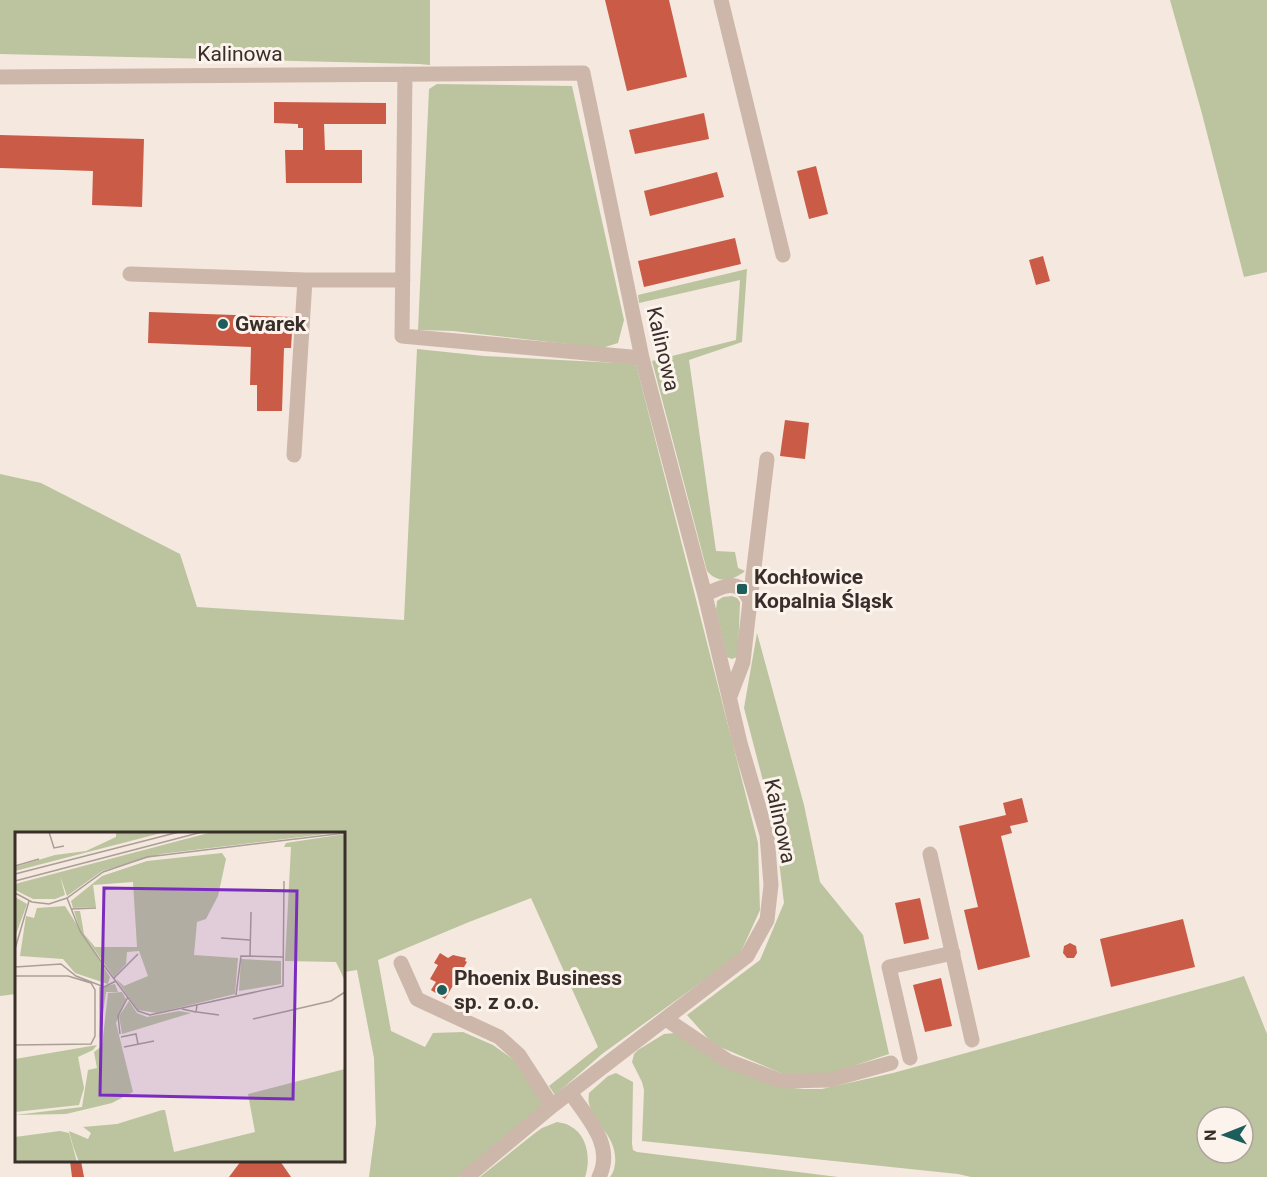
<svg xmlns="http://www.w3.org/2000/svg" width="1267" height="1177" font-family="Roboto,sans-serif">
  <rect width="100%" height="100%" fill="#f4e8df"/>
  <path fill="#bbc49e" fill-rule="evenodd" d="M0 0H430V65L419 64 0 54Z
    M1170 0H1267V272L1244 277 1201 110Z
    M437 84 572 86 624 320 618 343 602 348 453 331 418 330 429 89Z
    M747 269 742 342 689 360 716 551 735 552 738 568 745 571C733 581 718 584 707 571L652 361 736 340 740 280 639 303 638 295Z
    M417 349 484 356 636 364 758 843 760 910 740 954 602 1054 555 1095 549 1086 598 1047 531 898 469 922 378 960 391 1031 425 1047 433 1033 463 1032 493 1045 514 1060 545 1104 459 1177H369L376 1124 374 1058 357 970 344 972V834H16V994L0 996V474L41 483 180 554 197 607 404 620Z
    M732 596 737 598 740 602 738 653 737 657 732 659 727 657 716 610 717 601 723 597Z
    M757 633 804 805 820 882 863 935 889 1054 832 1073 783 1074 713 1044 687 1015 760 960 784 903 775 827 744 708Z
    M1244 976 1267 1034V1177H971L958 1174 642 1141 644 1090 642 1082 632 1062 634 1054 638 1050 664 1034 675 1033 722 1064 784 1087 803 1089H822L893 1073 1228 981ZM1207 1117H1243V1153H1207Z
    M616 1073 633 1082 632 1144 633 1150 637 1152 838 1177H610C614 1172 614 1169 615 1164 618 1135 593 1125 589 1103 588 1102 589 1094 589 1093L608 1076Z
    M557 1122C561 1123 566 1123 570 1126 588 1135 591 1160 585 1177H480L535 1133 542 1128Z"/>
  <path fill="#ca5b47" d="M605 0H669L687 77 627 91Z
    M274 102 386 103V124H324L325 150H362V183H286L285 150H303V128H298V124L274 123Z
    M704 113 709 139 635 154 629 130Z
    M0 135 144 139 142 207 92 205 93 171 0 168Z
    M816 166 828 214 809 219 797 171Z
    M717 172 724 197 650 216 644 191Z
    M735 238 741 264 644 287 638 261Z
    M1043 256 1050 281 1036 285 1029 260Z
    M149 312 293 317 291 348H284L282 411H257V385H250L251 347 148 343Z
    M785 420 809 423 805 459 780 456Z
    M1022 798 1028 822 1010 826 1012 833 1001 836 1030 957 978 970 964 910 978 907 959 826 1006 815 1003 803Z
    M920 898 929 939 904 944 895 903Z
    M1183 919 1195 967 1111 987 1100 939Z
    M1070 943 1076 946 1077 953 1074 958H1067L1063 953 1064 946Z
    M440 953 448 958 453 955 466 958 465 961 467 962 445 999 431 990 436 982 430 979 438 965 434 963Z
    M941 978 952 1026 925 1032 913 985Z
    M70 1161H81L84 1177H72Z
    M241 1161H280L291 1177H229Z"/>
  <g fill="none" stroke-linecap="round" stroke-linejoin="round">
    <path stroke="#cdb7aa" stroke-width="15" d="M721 0 783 255
      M405 74 402 336 642 358
      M0 77 583 73 642 358 705 595 740 743 767 835 771 885 767 920 747 956 552 1106 467 1177
      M130 274 305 280H403
      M294 455 305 280
      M705 595C723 585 740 578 750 601L743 662 730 696
      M750 601 767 459
      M930 854 972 1040
      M401 963 417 999 499 1037 519 1055 552 1106
      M666 1019 728 1061 781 1081 830 1080 891 1063
      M910 1058 889 967 953 953
      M570 1092C587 1118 615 1145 599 1177"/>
  </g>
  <g fill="#1d5e5d" stroke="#fbf3ec" stroke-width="2">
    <circle cx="223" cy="324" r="6"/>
    <rect x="736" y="583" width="12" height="12" rx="3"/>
    <circle cx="442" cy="990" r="6"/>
  </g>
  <g text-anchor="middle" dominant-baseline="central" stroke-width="6" stroke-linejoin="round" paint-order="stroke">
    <g font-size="21" fill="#3a2e2a" stroke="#fbf3ec">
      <text x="240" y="54">Kalinowa</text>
      <text transform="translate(663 349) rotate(77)">Kalinowa</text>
      <text transform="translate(780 821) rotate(78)">Kalinowa</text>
    </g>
    <g font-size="21" font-weight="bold" fill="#3a2e2a" stroke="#fbf3ec" text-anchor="start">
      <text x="235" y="324">Gwarek</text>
      <text x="754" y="577">Kochłowice<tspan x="754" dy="24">Kopalnia Śląsk</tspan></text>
      <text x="454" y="978">Phoenix Business<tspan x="454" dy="24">sp. z o.o.</tspan></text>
    </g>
  </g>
  <g transform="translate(15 832)">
    <rect width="330" height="330" fill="#f4e8df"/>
    <path d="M101 0H150L0 39V35L40 23 71 19 101 5ZM197 0H327L146 22 87 39 52 64 45 44 50 63 40 67H18L0 58V52ZM330 2V149L321 130 270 129 276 15H269L271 11ZM207 21 211 27 203 64 191 87 182 90 179 123 223 126 220 162 142 181 123 178 101 147 109 154 133 144 124 119 112 120 111 132 99 145 65 98 59 79H65L69 102 80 115H122L118 50 78 53 81 75 58 76 56 69 87 44 132 29ZM0 65 12 72 0 105ZM50 74 95 145 93 152 60 141 48 127 5 124 11 84 19 86 22 76ZM226 127 266 129V152L224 159ZM100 152 103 160H91L84 210V155ZM107 160 111 167 101 191 118 260 97 271 51 282 0 283 67 275 73 238 82 236 79 220 87 214 93 161ZM114 169 122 181 132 185 164 179 176 181 107 202 104 184ZM82 213 78 218 63 225 69 256 64 273 0 280V227ZM330 237V330H64L58 314 54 299 73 307 76 301 68 295 102 292 147 278H150L159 320 240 300 233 262ZM45 299 54 301 62 330H0V305Z" fill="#bbc49e"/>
    <path fill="none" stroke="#aa9e97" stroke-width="1.5" d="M34 0 39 16 49 14M0 34 24 27M0 42 164 0M0 49 187 0M0 61 17 70 34 72 52 66 88 40 132 25 330 1M52 66 65 99 85 128 123 179 135 183 268 154 269 49M57 77 81 76M206 106 235 108M0 117 14 69M235 124 236 80M0 135 46 132 61 144 89 155 101 149M0 144H53L76 151 80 158V204L76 212 0 213M99 146 123 122M221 163 226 124 268 125M167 177 181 180 182 173M182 180 204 183M238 187 316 169 330 160M105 202 103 184 113 165M106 205 121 202 123 212M109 215 139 209"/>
    <path fill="#7b2cbf" fill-opacity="0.15" stroke="#7b2cbf" stroke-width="3" d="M89 56 282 59 278 267 85 263Z"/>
    <rect width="330" height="330" fill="none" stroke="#3a2e2a" stroke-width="3"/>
  </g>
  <g transform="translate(1225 1135) rotate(269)"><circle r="28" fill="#fbf3ec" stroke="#aea49e" stroke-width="1.5"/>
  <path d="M0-4.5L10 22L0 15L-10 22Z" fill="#1d5e5d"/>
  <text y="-9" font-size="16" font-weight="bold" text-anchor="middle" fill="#3a2e2a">N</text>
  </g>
</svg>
